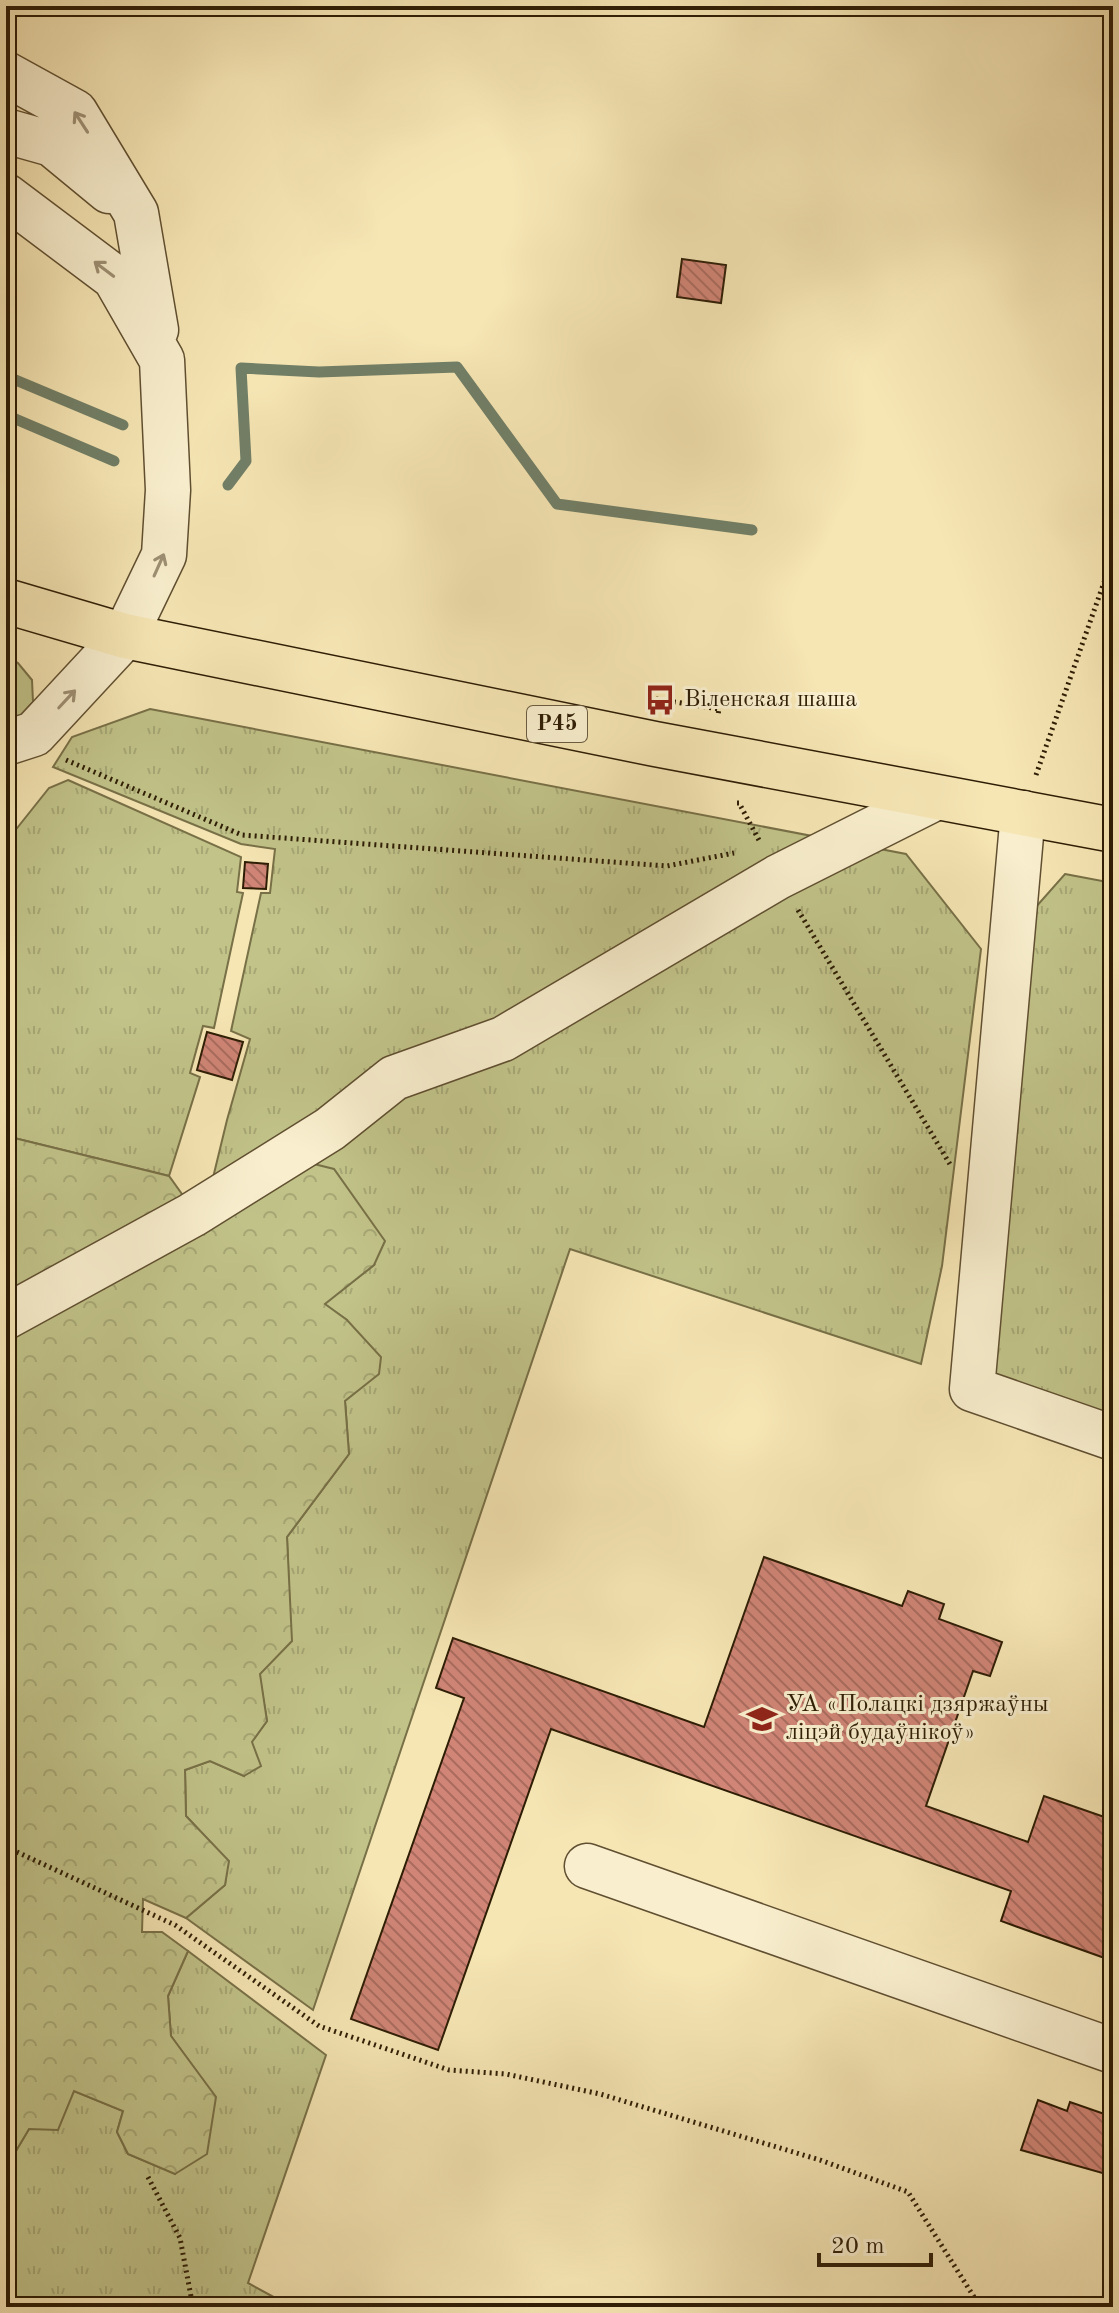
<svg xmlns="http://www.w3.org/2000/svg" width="1119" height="2313" font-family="'Old Standard TT',serif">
  <defs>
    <pattern id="grass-tufts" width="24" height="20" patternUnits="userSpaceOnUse" patternTransform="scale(2)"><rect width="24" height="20" fill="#c1c389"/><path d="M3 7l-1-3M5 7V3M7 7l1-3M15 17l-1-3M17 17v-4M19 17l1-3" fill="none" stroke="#a6a775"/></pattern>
    <pattern id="forest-crowns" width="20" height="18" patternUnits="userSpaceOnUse" patternTransform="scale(2)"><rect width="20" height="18" fill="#c1c389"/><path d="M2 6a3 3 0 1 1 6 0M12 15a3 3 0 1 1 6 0" fill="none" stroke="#a6a775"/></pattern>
    <pattern id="building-back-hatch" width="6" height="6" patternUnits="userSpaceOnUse" patternTransform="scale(2)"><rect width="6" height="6" fill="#d08576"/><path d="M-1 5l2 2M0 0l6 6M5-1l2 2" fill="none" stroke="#a96c5f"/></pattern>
  </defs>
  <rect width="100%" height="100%" fill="#f6e6b4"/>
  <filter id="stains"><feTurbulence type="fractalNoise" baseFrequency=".0025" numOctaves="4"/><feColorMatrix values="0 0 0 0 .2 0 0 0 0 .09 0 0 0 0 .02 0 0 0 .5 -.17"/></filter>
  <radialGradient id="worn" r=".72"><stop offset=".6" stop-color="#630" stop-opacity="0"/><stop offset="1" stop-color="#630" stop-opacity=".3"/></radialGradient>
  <path fill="url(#grass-tufts)" stroke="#787047" stroke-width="2" d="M6 656 18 663 32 680 33 702 18 718 6 720Z
    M150 709 906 854 981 949 942 1266 921 1364 570 1249 313 2010 186 1918 225 1885 228 1861 186 1816 185 1770 210 1761 244 1776 251 1742 267 1721 259 1674 291 1641 287 1537 349 1454 345 1401 347 1320 324 1304 374 1265 202 1223 227 1120 250 1039 231 1031 261 893H270L275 849 241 844 53 767 72 737Z
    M68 780 241 857 237 892 243 893 214 1028 203 1026 190 1073 200 1077 169 1176 6 1136V842L49 788Z
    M1065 874 1113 883V1428L982 1385 1035 908Z
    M188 1951 326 2055 248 2283 292 2307H6V2155L13 2156 29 2129 74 2091 123 2111 117 2132 128 2154 175 2174 215 2097 171 2036 168 1996Z"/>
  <path fill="url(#forest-crowns)" stroke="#787047" stroke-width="2" d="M6 1136 169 1176 202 1222 298 1160 334 1169 385 1241 374 1265 325 1304 347 1320 381 1357 379 1374 345 1401 349 1454 287 1537 292 1641 260 1674 267 1721 252 1742 261 1766 244 1776 210 1761 185 1770 186 1816 229 1861 225 1885 186 1918 143 1899 142 1932H162L188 1951 168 1996 171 2036 216 2097 207 2154 175 2174 128 2154 117 2132 123 2111 74 2091 58 2130 29 2129 13 2156 6 2155Z"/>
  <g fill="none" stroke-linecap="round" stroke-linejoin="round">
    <path stroke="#717f67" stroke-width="11" d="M6 376 123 425
      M6 415 114 461
      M228 485 246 461 241 368 319 372 457 367 557 504 752 530"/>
  </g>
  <path fill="url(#building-back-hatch)" stroke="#2e1d05" stroke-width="2" d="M682 259 726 265 721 303 677 297Z
    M245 862 268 864 266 889 243 888Z
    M207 1032 243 1042 232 1080 197 1070Z
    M764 1557 902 1606 908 1591 944 1604 939 1619 1002 1642 990 1676 973 1671 926 1806 1028 1842 1044 1796 1113 1820V1961L1001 1921 1011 1891 551 1729 438 2050 351 2019 464 1698 436 1688 453 1638 704 1727Z
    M1038 2100 1067 2111 1070 2102 1113 2117V2176L1021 2150Z"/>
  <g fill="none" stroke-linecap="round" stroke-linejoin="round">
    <g stroke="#604f31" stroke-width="47">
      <path id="minor" d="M6 74 75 112 136 213 156 330
        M6 131 52 144 109 191
        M6 196 115 278 162 360 168 490 164 555 125 636 34 734 6 743
        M1023 813 972 1389 1113 1438
        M6 1317 192 1215 330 1129 394 1078 503 1039 778 877 935 798
        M587 1866 1113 2051"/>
    </g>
    <g stroke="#2e1d05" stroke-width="47">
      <path id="major" d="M6 601 125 636 655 744 1113 830"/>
    </g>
    <path stroke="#2e1d05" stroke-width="5" stroke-dasharray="2 4" stroke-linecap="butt" d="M656 699 719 709 718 715
      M66 760 242 835 667 866 734 853
      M1036 775 1113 557
      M737 803H739L760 842
      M798 910 951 1166
      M6 1847 175 1925 319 2026 449 2070 506 2074 600 2094 820 2160 908 2192 974 2297
      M148 2177 180 2238 193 2307"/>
    <use href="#minor" stroke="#f9efce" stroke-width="44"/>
    <use href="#major" stroke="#f6e6b4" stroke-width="44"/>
  </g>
  <defs><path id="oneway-shaft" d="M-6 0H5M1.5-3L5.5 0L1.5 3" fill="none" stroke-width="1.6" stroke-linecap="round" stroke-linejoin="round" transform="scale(2)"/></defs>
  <g stroke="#9e9074">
    <use href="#oneway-shaft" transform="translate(81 122) rotate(-123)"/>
    <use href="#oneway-shaft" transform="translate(104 269) rotate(-143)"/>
    <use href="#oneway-shaft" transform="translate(159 565) rotate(-66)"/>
    <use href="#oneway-shaft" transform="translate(67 699) rotate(-47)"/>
  </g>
  <defs>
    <g id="bus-bare" transform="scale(2.4)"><path d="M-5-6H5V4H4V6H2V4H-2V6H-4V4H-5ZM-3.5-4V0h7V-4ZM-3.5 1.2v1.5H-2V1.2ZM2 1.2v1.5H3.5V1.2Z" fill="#8f2418" stroke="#f9efce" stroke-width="2.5" paint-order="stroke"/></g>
    <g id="university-bare" transform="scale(2.4)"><path d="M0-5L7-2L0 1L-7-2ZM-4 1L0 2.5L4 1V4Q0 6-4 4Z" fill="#8f2418" stroke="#f9efce" stroke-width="2.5" paint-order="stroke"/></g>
  </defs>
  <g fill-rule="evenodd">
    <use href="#bus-bare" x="660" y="700"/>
    <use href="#university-bare" x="762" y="1719"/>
  </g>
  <g text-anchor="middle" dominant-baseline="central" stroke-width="6" stroke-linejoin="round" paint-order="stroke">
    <rect fill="#f9efce" stroke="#6b5c41" stroke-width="2" x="527" y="706" width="60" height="36" rx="6"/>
    <g font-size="22" font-weight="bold" fill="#2e1d05">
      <text x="557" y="724">Р45</text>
    </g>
    <g font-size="24" fill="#2e1d05" stroke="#f9efce" text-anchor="start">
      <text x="684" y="700">Віленская шаша</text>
      <text x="786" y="1705">УА «Полацкі дзяржаўны<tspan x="786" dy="28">ліцэй будаўнікоў»</tspan></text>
    </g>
  </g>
  <rect width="1119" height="2313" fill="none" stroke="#f6e6b4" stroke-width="32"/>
  <rect x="8" y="8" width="1103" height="2297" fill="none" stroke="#2e1d05" stroke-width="4"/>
  <rect x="16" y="16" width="1087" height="2281" fill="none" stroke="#2e1d05" stroke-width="2"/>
  <path d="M819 2253v12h112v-12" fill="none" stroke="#2e1d05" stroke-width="4"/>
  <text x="831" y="2253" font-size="24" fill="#2e1d05" stroke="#f9efce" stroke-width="6" paint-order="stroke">20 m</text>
  <rect width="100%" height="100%" filter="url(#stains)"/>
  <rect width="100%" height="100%" fill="url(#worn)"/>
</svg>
